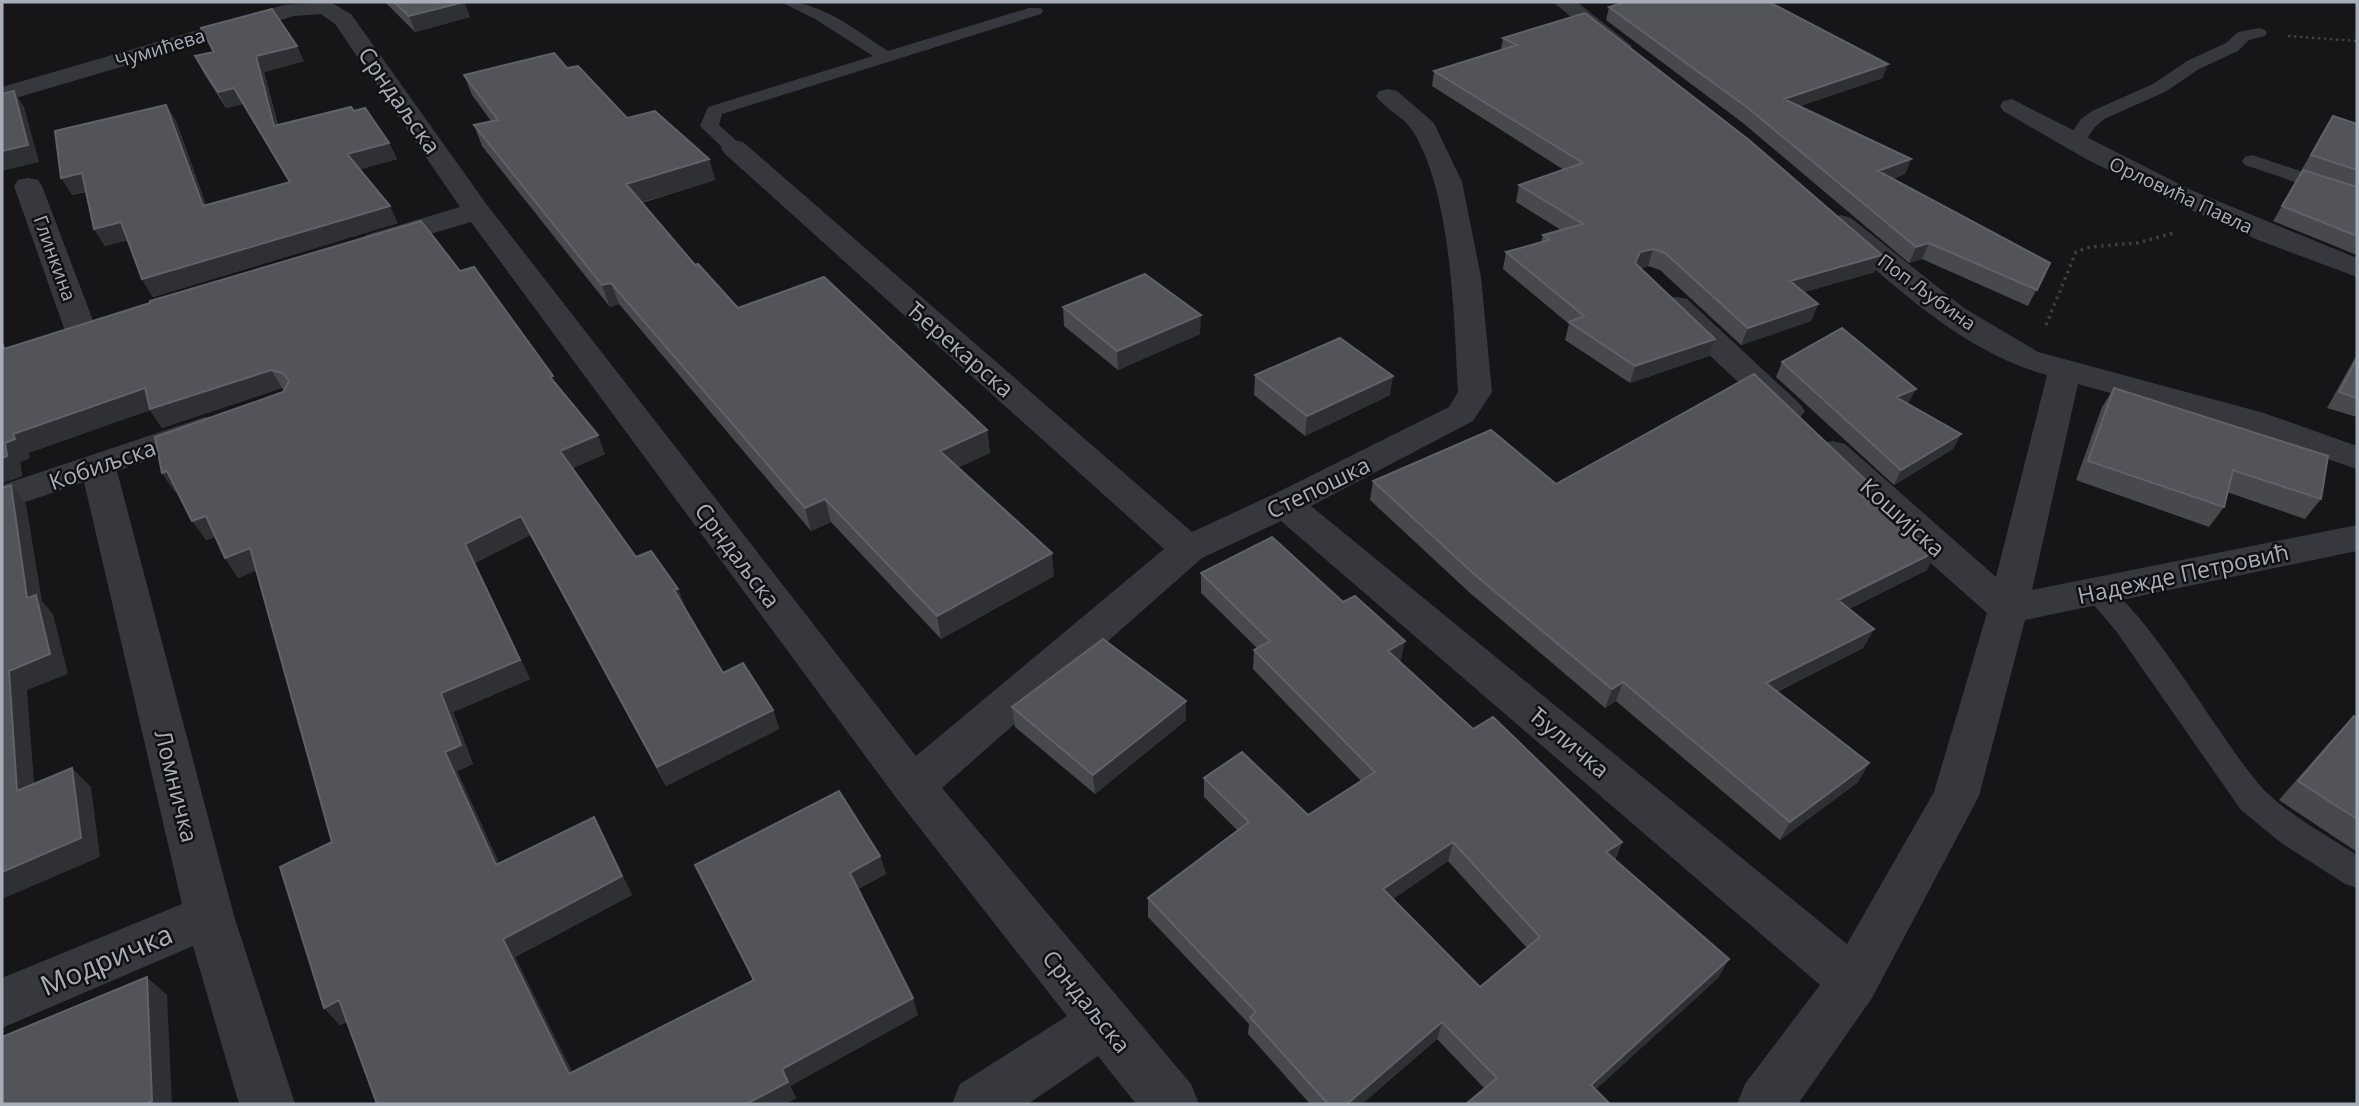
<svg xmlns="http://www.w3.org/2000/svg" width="2359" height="1106" font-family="'Open Sans',sans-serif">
  <rect width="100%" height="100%" fill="#161618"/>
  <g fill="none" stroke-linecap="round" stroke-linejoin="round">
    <path stroke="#3d3f45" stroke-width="2.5" stroke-dasharray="2.5 3.5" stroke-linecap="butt" d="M2288 36 2357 41"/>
    <path stroke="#3d3f45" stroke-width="3.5" stroke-dasharray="2.5 4.5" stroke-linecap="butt" d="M2046 325 2076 252 2090 247 2137 243 2174 233"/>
    <path fill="#37383e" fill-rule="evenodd" d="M781 2C821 0 856 31 888 51L1029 8H1041L1043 11 1041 14 722 114 719 125 744 148 741 152H727L700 126 708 107 873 56 815 19Z
      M2259 28 2265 30 2267 33 2265 36 2249 40 2238 51 2199 69 2165 92 2104 119 2095 127 2081 147 2074 149 2065 143 2081 119 2092 111 2153 84 2187 61 2226 43 2238 32Z
      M2252 155 2357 190V203L2245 165 2242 161 2245 157Z
      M2096 581C2140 594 2226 751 2265 791 2292 817 2326 835 2357 855V888L2345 884 2280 842 2241 810 2116 631 2082 591 2086 584Z"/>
    <path fill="#37383e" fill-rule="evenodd" d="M330 2 351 14 487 205 916 756 1164 549 725 154 721 148 725 142 734 140 743 142 1192 532 1272 495 1449 407 1458 392C1454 318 1452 197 1414 133 1406 118 1386 110 1376 96L1379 91 1388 89 1397 91 1434 123 1462 182 1481 277 1492 392 1473 421 1311 506 1847 944 1934 792 1987 613 1882 520 1814 452 1819 444 1832 441 1845 444 1996 577 2047 375C1963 352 1895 287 1831 230L1827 224 1831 218 1841 215 1851 218 1964 308 2038 352 2264 413 2357 446V469L2240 429 2078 384 2032 590 2357 525V551L2025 620 1979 796 1872 998 1798 1104H1737L1745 1084 1820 985 1281 521 1202 558 942 788 1191 1084 1199 1104H1136L1098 1056 1028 1104H952L960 1084 1067 1016 897 799 471 222 376 250 366 247 362 241 366 235 460 207 335 24 321 14 294 16 2 102V87L284 5Z
      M1553 2H1577L1632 46 1628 51H1612Z
      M2012 99 2191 190 2357 258V277L2258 240 2171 201 2086 159 2003 111 2000 106 2003 101Z
      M28 178 38 180 42 186 97 331 92 338 81 341 70 338 65 331 14 186 18 180Z
      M1676 297 1687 299 1800 404 1805 411 1800 418 1788 422 1776 418 1665 313 1661 306 1665 299Z
      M205 417 217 420 222 428 217 436 117 471 234 916 295 1104H239L193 946 2 1028V978L182 904 84 482 2 510V485Z"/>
  </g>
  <path fill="#47494d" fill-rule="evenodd" d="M385 2H464L470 17 415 32Z
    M1609 7 1883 78 1800 106 1911 159 1905 174 1892 179 2050 263 2028 306 1922 259 1909 263 1743 123 1606 20Z
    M1585 13 1875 272 1804 292 1818 304 1811 321 1741 345 1660 270 1648 266 1641 268 1715 339 1709 356 1630 383 1565 340 1569 324 1503 269 1506 252 1541 242 1543 235 1561 230 1516 202 1519 185 1564 170 1432 86 1434 71 1501 50 1503 38Z
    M195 56 304 61 264 72 278 125 354 111 389 143 397 159 360 169 398 223 153 297 142 279 128 240 105 246 94 229 86 192 72 195 166 105 176 121 206 205 289 182 243 104 226 108 203 72Z
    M567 68 627 118 709 159 715 180 642 203 695 265 738 308 987 430 990 453 958 467 1054 576 941 639 831 522 811 531 619 304 610 307 482 146 474 125 491 121 472 95 464 75Z
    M2333 116 2357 124V255L2273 221 2303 170 2334 179 2302 169Z
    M460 271 557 385 605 454 573 468 636 557 686 608H685L723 673 773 710 779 729 666 786 530 535 475 563 530 679 453 712 473 764 457 771 499 863 594 817 632 895 515 957 572 1072 753 980 695 865 880 856 886 874 858 889 918 1015 790 1086 796 1098 785 1104H377L347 1022 340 1025 324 1008 332 842 256 570 238 578 225 558 215 537 206 540 177 491 175 492 162 473 283 392 284 389 282 388 162 428 150 410 28 453 30 458 20 462 22 476 2 483 6 348Z
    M1063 307 1200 334 1118 370 1064 326Z
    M2357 354V417L2327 408Z
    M1782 362 1908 404 1961 434 1953 449 1894 485 1776 377Z
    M1255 375 1390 395 1305 436 1254 395Z
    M2114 388 2321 499 2305 519 2227 492 2224 507 2209 527 2076 480 2102 407Z
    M1373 481 1556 484 1872 486 1865 499 1927 570 1849 609 1874 629 1863 648 1777 692 1869 763 1858 782 1780 840 1616 701 1605 708 1470 593 1370 500Z
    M1201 573 1401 660 1399 661 1473 729 1622 842 1615 860 1719 977 1595 1090 1485 1089 1437 1039 1362 1104H1310L1248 1034 1249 1024 1148 917V898L1237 830 1204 797V778L1308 815 1361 781 1253 669 1254 650 1257 648 1201 593ZM1448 861 1527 948 1480 987 1393 899Z
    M1012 707 1186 720 1095 794 1015 727Z
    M2354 716 2357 718V852L2279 800 2335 736Z"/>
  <path fill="#2f3033" d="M464 2 470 17 415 32 409 16Z
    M297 46 304 61 264 72 282 143 274 126 256 56Z
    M1888 64 1883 78 1779 113 1784 99Z
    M234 88 243 104 226 108 218 92Z
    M14 91 24 107 39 162 2 171V151Z
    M166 105 176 121 212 223 203 206Z
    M389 143 397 159 355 171 347 154Z
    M709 159 715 180 633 205 626 184Z
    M1911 159 1905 174 1872 186 1878 171Z
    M82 173 92 190 72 195 61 178Z
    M390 206 398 223 153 297 142 279Z
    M121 222 132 239 105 246 94 229Z
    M1929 243 1922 259 1909 263 1916 247Z
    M1653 249 1648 266 1635 269V263L1640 252Z
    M1882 255 1875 272 1784 298 1790 281Z
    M611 283 619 304 610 307 602 285Z
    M1818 304 1811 321 1741 345 1748 328Z
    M1201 315 1200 334 1118 370 1117 351Z
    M1715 339 1709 356 1630 383 1635 366Z
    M271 370 282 388 162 428 150 410 28 453 30 458 20 462 22 476 2 483V458L5 443 13 434 145 388Z
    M1393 376 1390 395 1305 436 1307 416Z
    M1916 389 1908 404 1896 397Z
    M987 430 990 453 944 474 940 451Z
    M1961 434 1953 449 1894 485 1901 470Z
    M598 435 605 454 568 470 560 451Z
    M167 471 181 490 175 492 162 473Z
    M11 485 26 504 42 601 53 614 68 674 27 690 36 810 17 791 9 671 27 598Z
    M1872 486 1863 505 1859 494Z
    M825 499 831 522 811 531 805 508Z
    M206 516 219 535 206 540 192 521Z
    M521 516 530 535 475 563 530 679 453 712 473 764 457 771 508 883 496 865 445 752 441 693 465 544Z
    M250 548 263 568 238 578 225 558Z
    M1937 551 1927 570 1828 619 1838 600Z
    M1052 553 1054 576 941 639 937 616Z
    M678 589 686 608 682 610 674 590Z
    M1874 629 1863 648 1756 702 1766 683Z
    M1405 641 1401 660 1384 670 1388 651Z
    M1623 682 1616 701 1605 708 1612 689Z
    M1186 701V720L1095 794 1093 775Z
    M773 710 779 729 666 786 657 767Z
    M1869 763 1858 782 1780 840 1790 822Z
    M72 768 91 787 100 857 2 899V872Z
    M594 817 632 895 515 957 581 1090 569 1074 503 939Z
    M1453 842 1448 861 1380 908 1383 889Z
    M1622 842 1614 861 1606 852Z
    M880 856 886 874 855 891 850 873Z
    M1729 959 1719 977 1582 1102 1591 1085Z
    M147 977 167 995 172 1104H145Z
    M913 998 918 1015 790 1086 782 1069Z
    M339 1000 355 1018 340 1025 324 1008Z
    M1442 1022 1437 1039 1362 1104H1347Z
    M788 1082 796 1098 785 1104H746Z"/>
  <path fill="#525459" stroke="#5f6268" stroke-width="2" fill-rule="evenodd" d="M394 2H464L409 16Z
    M1625 2H1769L1888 64 1784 99 1911 159 1878 171 2050 263 2037 290 1929 243 1916 247 1748 108 1609 7Z
    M272 9 297 46 256 56 274 126 351 107 354 111 365 108 389 143 347 154 390 206 142 279 121 222 94 229 82 173 61 178 55 131 166 105 203 206 290 182 234 88 218 92 195 56 214 52 201 28Z
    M1585 13 1749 140 1882 255 1790 281 1818 304 1748 328 1665 253 1653 249 1640 252 1635 263 1715 339 1635 366 1569 322 1584 316 1506 252 1549 240 1543 235 1583 224 1519 185 1583 163 1434 71 1517 45 1503 38Z
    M554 53 567 68 578 66 627 118 655 111 709 159 626 184 695 265 698 264 738 308 824 277 987 430 940 451 1052 553 937 616 825 499 805 508 611 283 602 285 474 125 498 120 464 75Z
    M14 91 28 145 2 151V94Z
    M2333 116 2357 124V170L2311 155Z
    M2303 170 2357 187V236L2282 206Z
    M421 221 460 271 474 267 553 376 550 377 598 435 560 451 636 557 651 551 678 589 674 590 723 673 743 663 773 710 657 767 521 516 465 544 520 660 441 693 461 745 445 752 496 865 594 817 622 876 503 939 569 1074 754 980 695 865 839 791 880 856 850 873 913 998 782 1069 788 1082 746 1104H377L339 1000 324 1008 280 867 332 842 250 548 225 558 206 516 192 521 167 471 162 473 155 437 283 392 289 381 283 373 271 370 150 409 145 388 13 434 15 439 5 443 7 456 2 458V345H3L4 349 150 303V301Z
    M1145 274 1201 315 1117 351 1063 307Z
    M1842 328 1916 389 1896 397 1961 434 1901 470 1782 362Z
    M1340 338 1393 376 1307 416 1255 375Z
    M2357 359V398L2339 392Z
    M1754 374 1872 486 1859 494 1937 551 1838 600 1874 629 1766 683 1869 763 1790 822 1623 682 1612 689 1474 574 1373 481 1491 430 1556 484Z
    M2114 388 2328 456 2321 499 2233 470 2224 507 2088 461Z
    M11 485 27 598 36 595 50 654 9 671 17 791 72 768 81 838 2 872V488Z
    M1272 537 1343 602 1355 596 1405 641 1388 651 1473 729 1493 717 1622 842 1606 852 1729 959 1591 1085 1610 1104H1466L1497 1078 1442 1022 1347 1104H1328L1250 1017 1256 1012 1148 898 1249 822 1204 778 1242 752 1308 815 1375 772 1254 650 1270 641 1201 573ZM1453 842 1540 937 1480 987 1383 889Z
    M1103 639 1186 701 1093 775 1012 707Z
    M2354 716 2357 718V819L2298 781Z
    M147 977 152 1101 145 1104H2V1037Z"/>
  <g text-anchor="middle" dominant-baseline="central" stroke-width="5" stroke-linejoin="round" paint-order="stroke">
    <g font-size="19" fill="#a7aeb9" stroke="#111113">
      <text transform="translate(160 48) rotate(-17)">Чумићева</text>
      <text transform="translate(2181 195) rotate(25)">Орловића Павла</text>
      <text transform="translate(55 258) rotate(70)">Глинкина</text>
      <text transform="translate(1927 292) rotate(36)">Поп Љубина</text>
    </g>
    <g font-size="23" fill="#a7aeb9" stroke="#111113">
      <text transform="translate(400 100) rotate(55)">Срндаљска</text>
      <text transform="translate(961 349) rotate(41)">Ђерекарска</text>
      <text transform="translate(102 464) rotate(-19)">Кобиљска</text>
      <text transform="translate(1318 487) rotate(-26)">Степошка</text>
      <text transform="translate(1903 517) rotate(42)">Кошијска</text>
      <text transform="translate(738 555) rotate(53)">Срндаљска</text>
      <text transform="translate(2183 573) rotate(-12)">Надежде Петровић</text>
      <text transform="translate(1570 742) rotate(40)">Ђуличка</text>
      <text transform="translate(177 786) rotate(76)">Ломничка</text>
      <text transform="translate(1087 1001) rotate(51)">Срндаљска</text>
    </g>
    <g font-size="28" fill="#a7aeb9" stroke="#111113">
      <text transform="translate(106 959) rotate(-23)">Модричка</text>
    </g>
  </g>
  <rect width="2359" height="1106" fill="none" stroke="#a7aeb9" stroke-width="7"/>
</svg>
